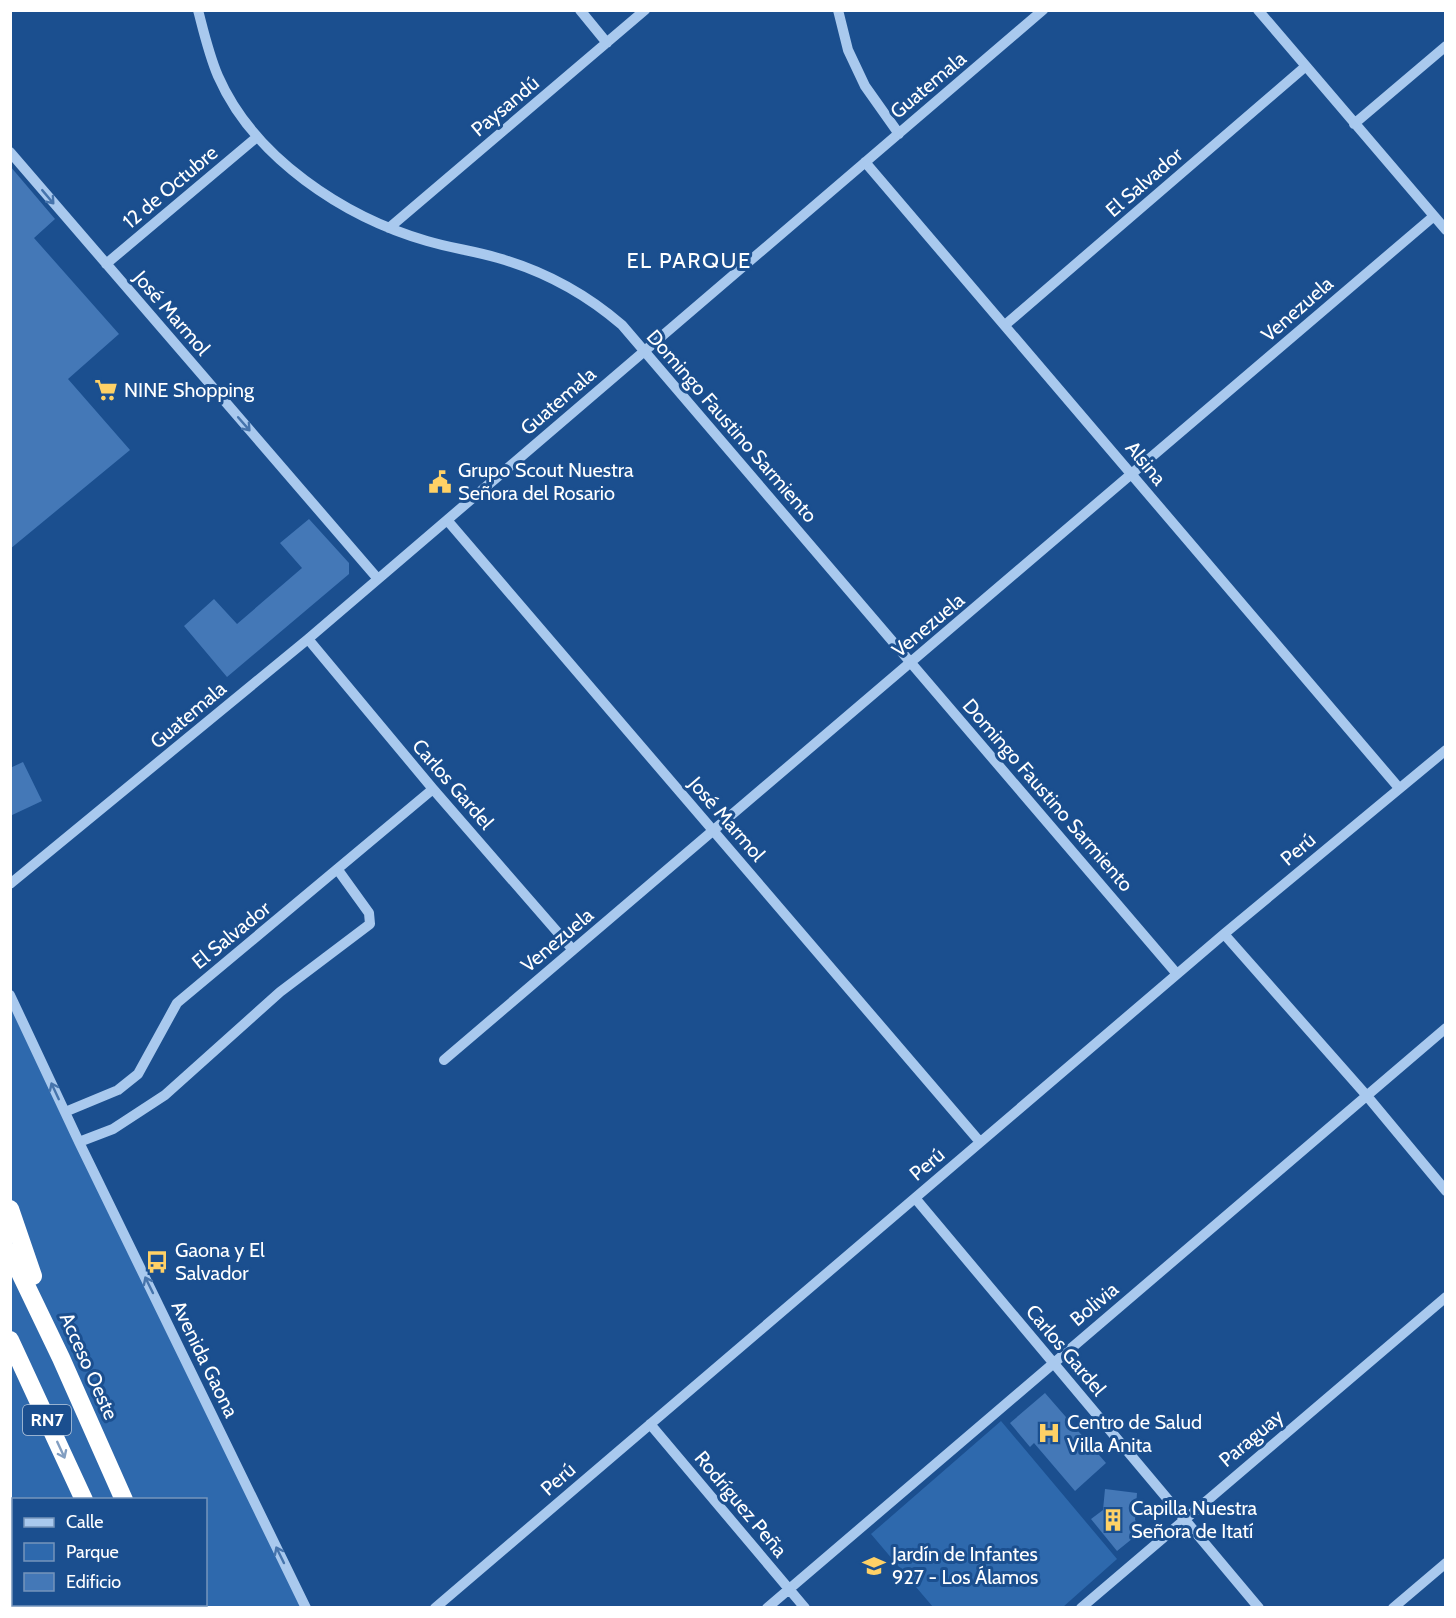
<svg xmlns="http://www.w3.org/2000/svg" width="1456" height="1618" font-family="Cabin,sans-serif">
  <rect width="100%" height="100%" fill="#1b4f8f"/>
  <path fill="#2e69ad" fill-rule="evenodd" d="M10 995 306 1607H11ZM14 1500H206V1604H14Z
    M1001 1421 1117 1559 1063 1607H933L871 1534Z"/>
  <path fill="#4478b7" d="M10 166 55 219 34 238 119 334 68 379 130 450 10 549Z
    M309 519 349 563V574L227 677 184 626 214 599 237 624 302 568 280 543Z
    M23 762 42 801 10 816V768Z
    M1045 1393 1106 1463 1075 1491 1034 1443 1030 1447 1010 1423Z
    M1105 1489 1137 1493 1135 1520 1143 1530 1117 1551 1091 1519 1103 1510Z"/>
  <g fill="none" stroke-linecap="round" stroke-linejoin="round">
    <path stroke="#a9c9ee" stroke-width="10" d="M198 10C204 33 209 55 218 76 254 158 344 217 427 241 450 248 475 251 498 258 544 271 586 294 622 325L1177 974
      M580 10 607 43
      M838 10 848 50 865 86 899 134
      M1258 10 1446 230
      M1354 124 1446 46
      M10 152 378 579
      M865 162 1399 788
      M389 228 645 10
      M106 264 257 137
      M1005 325 1306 66
      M447 520 980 1142
      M308 639 433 789 573 950
      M10 884 308 639 1043 10
      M1224 934 1367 1096 1446 1191
      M10 995 79 1142 306 1608
      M444 1060 1434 216
      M65 1112 118 1090 138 1074 177 1003 433 789
      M79 1142 113 1129 165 1095 280 992 370 924 369 913 338 870
      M915 1198 1259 1608
      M650 1424 805 1608
      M435 1608 1224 934 1446 750
      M767 1608 1446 1028
      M1081 1608 1446 1297
      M1393 1608 1446 1563"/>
    <path stroke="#fff" stroke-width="18" d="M10 1209 33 1276
      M10 1252 61 1358 124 1500
      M10 1340 84 1500
      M132 1604 133 1608
      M170 1604 172 1608"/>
  </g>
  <defs><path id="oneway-shaft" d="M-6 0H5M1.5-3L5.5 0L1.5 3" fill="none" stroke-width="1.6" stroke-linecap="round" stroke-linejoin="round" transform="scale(1.5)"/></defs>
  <g stroke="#4674ac">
    <use href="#oneway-shaft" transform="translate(48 197) rotate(50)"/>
    <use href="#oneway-shaft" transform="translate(244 424) rotate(49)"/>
    <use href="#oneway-shaft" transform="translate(55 1091) rotate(-115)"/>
    <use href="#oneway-shaft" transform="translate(149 1285) rotate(-116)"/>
    <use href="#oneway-shaft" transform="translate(280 1555) rotate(-116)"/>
  </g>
  <use stroke="#829ec1" href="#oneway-shaft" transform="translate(61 1450) rotate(65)"/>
  <defs>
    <g id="supermarket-bare" transform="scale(1.8)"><path d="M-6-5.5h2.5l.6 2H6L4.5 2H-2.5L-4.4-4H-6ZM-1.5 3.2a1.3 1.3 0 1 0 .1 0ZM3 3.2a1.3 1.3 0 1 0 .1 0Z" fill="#ffd166" stroke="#1b4f8f" stroke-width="2.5" paint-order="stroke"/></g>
    <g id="civic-bare" transform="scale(1.8)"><path d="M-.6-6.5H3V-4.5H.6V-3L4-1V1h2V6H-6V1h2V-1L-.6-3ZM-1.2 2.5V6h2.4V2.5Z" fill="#ffd166" stroke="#1b4f8f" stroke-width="2.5" paint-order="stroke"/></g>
    <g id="bus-bare" transform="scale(1.8)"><path d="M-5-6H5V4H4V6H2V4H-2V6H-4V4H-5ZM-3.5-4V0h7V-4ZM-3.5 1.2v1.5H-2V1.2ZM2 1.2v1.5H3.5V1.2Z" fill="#ffd166" stroke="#1b4f8f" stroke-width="2.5" paint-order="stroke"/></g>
    <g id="hospital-bare" transform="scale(1.8)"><path d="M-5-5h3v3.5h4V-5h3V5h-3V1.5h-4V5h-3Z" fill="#ffd166" stroke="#1b4f8f" stroke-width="2.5" paint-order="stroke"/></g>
    <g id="building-bare" transform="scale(1.8)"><path d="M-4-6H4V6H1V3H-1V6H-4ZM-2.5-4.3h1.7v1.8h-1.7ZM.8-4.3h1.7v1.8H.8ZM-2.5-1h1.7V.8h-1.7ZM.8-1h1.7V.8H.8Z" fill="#ffd166" stroke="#1b4f8f" stroke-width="2.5" paint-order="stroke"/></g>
    <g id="school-bare" transform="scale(1.8)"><path d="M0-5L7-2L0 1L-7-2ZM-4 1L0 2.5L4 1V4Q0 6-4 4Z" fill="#ffd166" stroke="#1b4f8f" stroke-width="2.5" paint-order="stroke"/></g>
  </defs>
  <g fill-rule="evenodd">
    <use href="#supermarket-bare" x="106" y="390"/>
    <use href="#civic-bare" x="440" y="482"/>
    <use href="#bus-bare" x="157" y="1262"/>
    <use href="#hospital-bare" x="1049" y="1433"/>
    <use href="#building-bare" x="1113" y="1520"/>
    <use href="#school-bare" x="874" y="1566"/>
  </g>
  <g text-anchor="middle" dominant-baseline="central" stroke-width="6" stroke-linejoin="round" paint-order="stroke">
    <rect fill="#1b4f8f" stroke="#bbcadd" stroke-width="1.5" x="23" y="1405" width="48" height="30" rx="4.5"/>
    <g font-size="18" font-weight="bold" fill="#fff">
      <text x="47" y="1420">RN7</text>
    </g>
    <g font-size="20" fill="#fff" stroke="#1b4f8f">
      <text transform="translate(928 85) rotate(-40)">Guatemala</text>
      <text transform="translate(505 106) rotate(-40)">Paysandú</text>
      <text transform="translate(1144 182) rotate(-41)">El Salvador</text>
      <text transform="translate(170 187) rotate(-40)">12 de Octubre</text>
      <text transform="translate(1297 309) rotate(-41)">Venezuela</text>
      <text transform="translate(172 313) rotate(49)">José Marmol</text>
      <text transform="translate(558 401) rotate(-41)">Guatemala</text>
      <text transform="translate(732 426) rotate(49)">Domingo Faustino Sarmiento</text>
      <text transform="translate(1146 463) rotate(50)">Alsina</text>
      <text transform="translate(928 625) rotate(-40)">Venezuela</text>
      <text transform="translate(188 715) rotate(-40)">Guatemala</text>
      <text transform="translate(453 784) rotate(49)">Carlos Gardel</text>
      <text transform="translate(1048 795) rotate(49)">Domingo Faustino Sarmiento</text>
      <text transform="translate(727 819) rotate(49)">José Marmol</text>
      <text transform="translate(1298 849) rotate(-40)">Perú</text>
      <text transform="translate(231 935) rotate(-39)">El Salvador</text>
      <text transform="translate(557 940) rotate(-40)">Venezuela</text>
      <text transform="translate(927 1164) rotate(-40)">Perú</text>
      <text transform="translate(1094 1304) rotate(-40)">Bolivia</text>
      <text transform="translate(1066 1350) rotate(50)">Carlos Gardel</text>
      <text transform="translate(205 1359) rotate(64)">Avenida Gaona</text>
      <text transform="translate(89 1366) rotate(66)">Acceso Oeste</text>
      <text transform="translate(1251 1438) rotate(-40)">Paraguay</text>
      <text transform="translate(558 1479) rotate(-41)">Perú</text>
      <text transform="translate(741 1504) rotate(50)">Rodríguez Peña</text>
    </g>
    <g font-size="20" fill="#fff" stroke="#1b4f8f" text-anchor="start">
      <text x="124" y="390">NINE Shopping</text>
      <text x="458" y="470">Grupo Scout Nuestra<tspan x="458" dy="23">Señora del Rosario</tspan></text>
      <text x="175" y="1250">Gaona y El<tspan x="175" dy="23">Salvador</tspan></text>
      <text x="1067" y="1422">Centro de Salud<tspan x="1067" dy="23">Villa Anita</tspan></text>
      <text x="1131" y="1508">Capilla Nuestra<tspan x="1131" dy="23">Señora de Itatí</tspan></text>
      <text x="892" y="1554">Jardín de Infantes<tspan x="892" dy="23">927 - Los Álamos</tspan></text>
    </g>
    <g font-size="22" letter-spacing="1.5" fill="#fff" stroke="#1b4f8f">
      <text x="689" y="260">EL PARQUE</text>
    </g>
  </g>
  <rect width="1456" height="1618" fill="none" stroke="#ffffff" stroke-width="24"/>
  <rect x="12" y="1498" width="195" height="108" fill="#1b4f8f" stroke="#7695bc" stroke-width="1.5"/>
  <rect x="24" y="1518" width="30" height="9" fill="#a9c9ee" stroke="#7695bc" stroke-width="1.5"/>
  <text x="66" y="1528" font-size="18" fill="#ffffff">Calle</text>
  <rect x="24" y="1543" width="30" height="18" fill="#2e69ad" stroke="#7695bc" stroke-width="1.5"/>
  <text x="66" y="1558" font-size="18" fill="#ffffff">Parque</text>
  <rect x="24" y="1573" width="30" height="18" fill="#4478b7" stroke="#7695bc" stroke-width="1.5"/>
  <text x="66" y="1588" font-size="18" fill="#ffffff">Edificio</text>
</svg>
